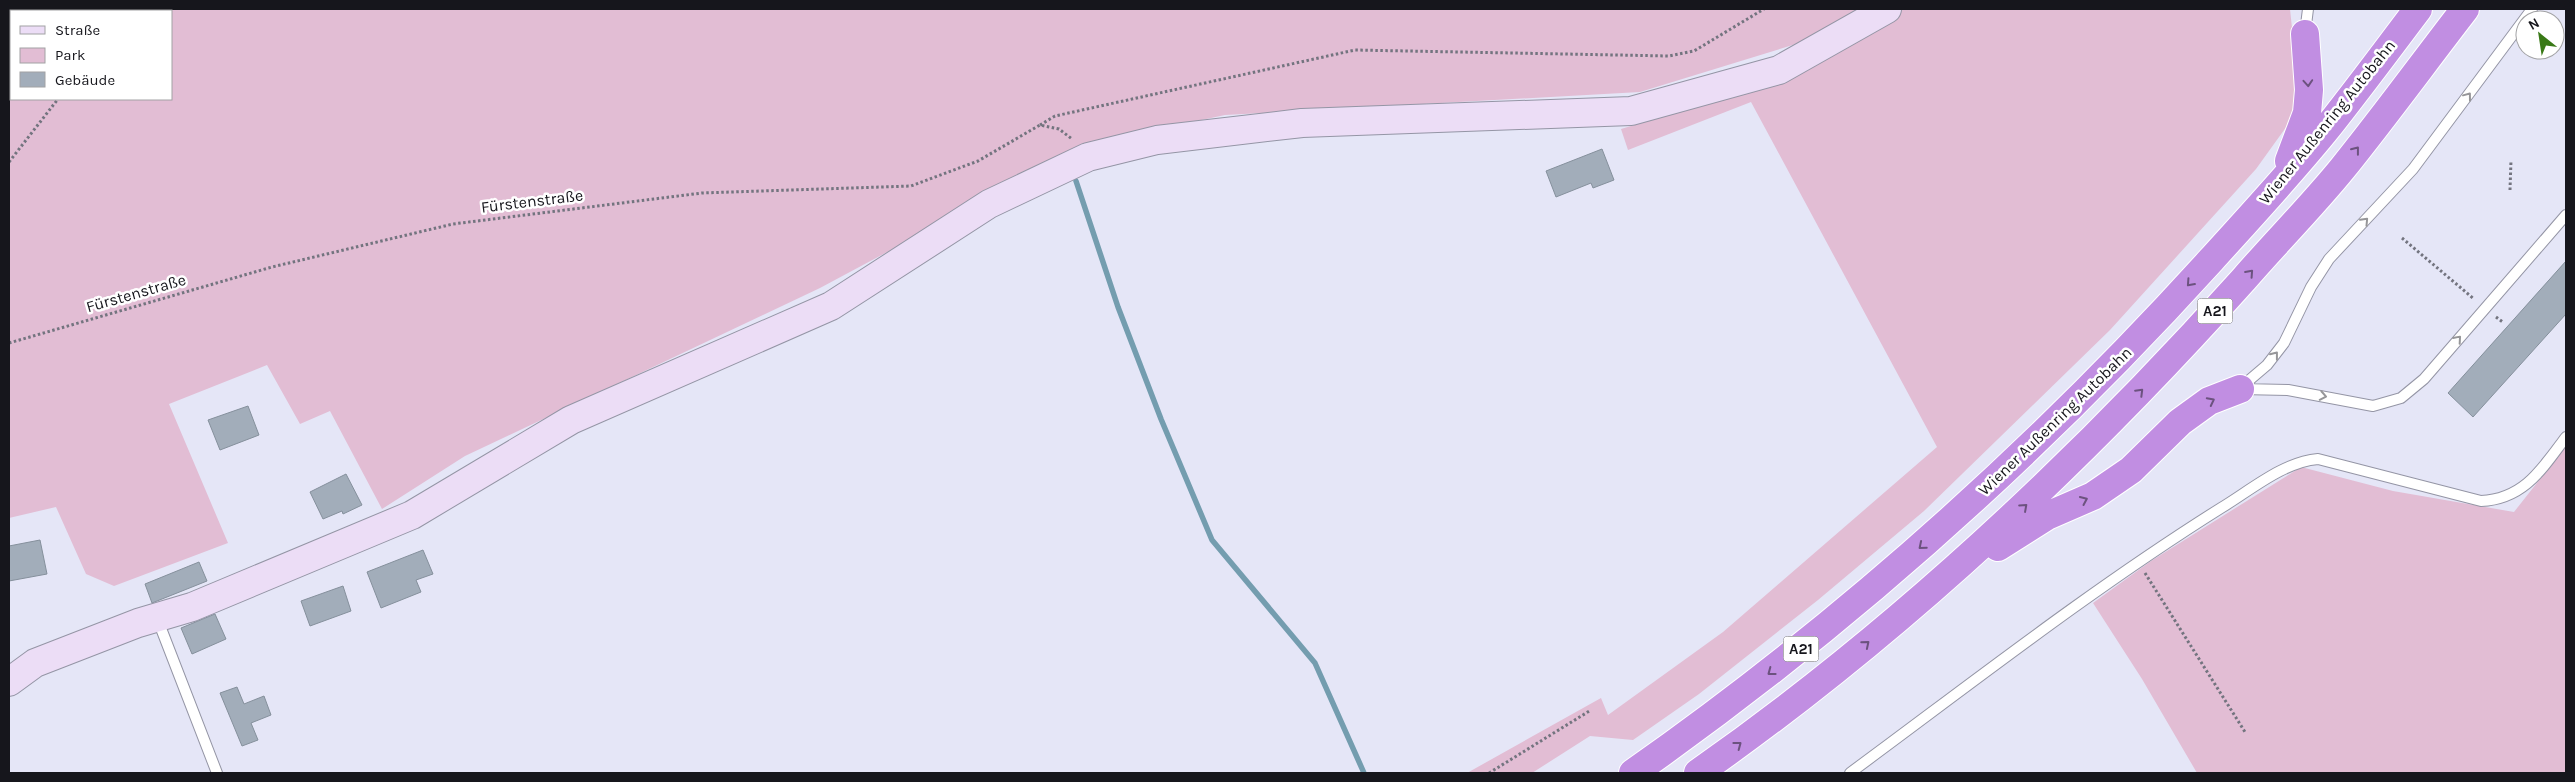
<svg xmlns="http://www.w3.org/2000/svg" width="2575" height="782" font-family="Karla,sans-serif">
  <rect width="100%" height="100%" fill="#e5e6f7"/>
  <path fill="#e2bdd4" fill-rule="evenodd" d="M9 9H1860L1819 37 1640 92 1225 115 1089 144 820 288 465 456 382 509 330 411 300 424 267 365 169 404 228 543 114 586 86 574 56 507 9 518ZM11 11H171V99H11Z
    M1900 9H2290L2296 66V97L2289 123 2256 169 2110 330 1924 511 1818 600 1699 694 1633 740 1590 736 1532 773H1467L1601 698 1608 715 1723 632 1937 447 1751 102 1628 150 1621 129 1688 109Z
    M2566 446V773H2197L2142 679 2093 603 2151 561 2301 467 2393 491 2514 512Z"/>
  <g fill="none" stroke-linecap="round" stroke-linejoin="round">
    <path stroke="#749daf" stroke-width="5.5" d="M1076 181 1118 307 1161 419 1212 540 1315 663 1364 773"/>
  </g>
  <path fill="#a2adba" stroke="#85909c" d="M1602 149 1614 180 1593 188 1591 183 1556 197 1546 171Z
    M2566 261V314L2473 417 2448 393Z
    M248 406 259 435 220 450 208 420Z
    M346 474 362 505 343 514 342 511 323 519 310 492Z
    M40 540 47 574 9 581V546Z
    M423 550 433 574 416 580 421 592 381 608 367 572Z
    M199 562 207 581 152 603 145 584Z
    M343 586 351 611 310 626 301 601Z
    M215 614 226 639 192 654 181 628Z
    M237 687 244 704 264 696 271 715 251 723 258 740 242 746 220 693Z"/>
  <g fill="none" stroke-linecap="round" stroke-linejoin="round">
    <g stroke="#9495a5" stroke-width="12">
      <path id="lane" d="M2305 33 2308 9
        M2240 388 2267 365 2284 343 2311 287 2329 259 2413 169 2532 9
        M2241 389 2288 390 2373 406 2401 398 2424 379 2566 215
        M157 618 217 773
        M1850 773C1972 683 2092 589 2221 508 2251 490 2283 462 2318 459L2481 501C2524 499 2542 469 2566 437"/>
    </g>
    <g stroke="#9495a5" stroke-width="30">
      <path id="secondary" d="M9 682 35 663 138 623 192 607 412 515 571 420 831 306 989 204 1088 157 1157 140 1302 123 1631 111 1779 70 1887 9"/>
    </g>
    <g stroke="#fff" stroke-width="30">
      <path id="highway" d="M2289 161 2307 113 2309 90 2305 34
        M1998 547 2047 516 2093 496 2131 470 2180 422 2209 401 2240 389
        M1633 773C1845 624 2037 452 2211 260 2249 218 2288 176 2324 132 2356 92 2387 50 2418 9
        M1698 773C1899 632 2080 462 2244 279 2276 242 2311 207 2342 169 2384 117 2424 62 2465 9"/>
    </g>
    <path stroke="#73747f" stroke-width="3" stroke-dasharray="2.5 2.5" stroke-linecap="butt" d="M102 11 103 9
      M1040 125 1055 116 1355 50 1669 56 1694 51 1764 9
      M9 162 58 99
      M2510 190 2511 160
      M2402 238 2474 299
      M2496 317 2504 323
      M9 343 272 267 453 224 702 193 911 186 978 161 1040 125 1059 129 1072 139
      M2145 573 2245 732
      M1489 773 1591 710"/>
    <use href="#lane" stroke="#fff" stroke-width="10"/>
    <use href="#secondary" stroke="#ecddf6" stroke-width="28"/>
    <use href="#highway" stroke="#c18ee2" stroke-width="28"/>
  </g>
  <defs><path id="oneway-chevron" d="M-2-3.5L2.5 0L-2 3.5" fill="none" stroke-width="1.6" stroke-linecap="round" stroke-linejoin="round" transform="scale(1.25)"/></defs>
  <g stroke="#6c527f">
    <use href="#oneway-chevron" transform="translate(2308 83) rotate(86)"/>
    <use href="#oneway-chevron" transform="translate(2356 150) rotate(-52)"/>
    <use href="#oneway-chevron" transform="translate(2250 273) rotate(-48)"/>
    <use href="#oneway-chevron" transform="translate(2190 283) rotate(132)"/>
    <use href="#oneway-chevron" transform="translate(2140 392) rotate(-45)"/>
    <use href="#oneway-chevron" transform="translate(2211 401) rotate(-27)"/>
    <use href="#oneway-chevron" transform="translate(2084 500) rotate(-24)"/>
    <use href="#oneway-chevron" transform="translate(2024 507) rotate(-42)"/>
    <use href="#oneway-chevron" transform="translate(1922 546) rotate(140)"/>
    <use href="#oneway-chevron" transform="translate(1866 644) rotate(-40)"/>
    <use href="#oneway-chevron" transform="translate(1771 672) rotate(143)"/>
    <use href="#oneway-chevron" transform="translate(1738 745) rotate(-37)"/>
  </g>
  <g stroke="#969699">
    <use href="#oneway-chevron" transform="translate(2468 96) rotate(-53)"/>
    <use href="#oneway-chevron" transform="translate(2365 221) rotate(-47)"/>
    <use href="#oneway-chevron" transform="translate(2458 339) rotate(-49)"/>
    <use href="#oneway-chevron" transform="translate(2275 355) rotate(-52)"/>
    <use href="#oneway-chevron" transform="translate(2323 396) rotate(11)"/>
  </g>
  <g text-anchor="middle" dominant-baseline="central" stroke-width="5" stroke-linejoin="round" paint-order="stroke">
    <g fill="#fff" stroke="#5c5c60" stroke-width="1">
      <rect x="2197.5" y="298.5" width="35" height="25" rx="4"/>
      <rect x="1783.5" y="636.5" width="35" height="25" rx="4"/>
    </g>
    <g font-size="15" font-weight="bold" fill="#16161c">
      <text x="2215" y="311">A21</text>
      <text x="1801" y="649">A21</text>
    </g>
    <g font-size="16" fill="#16161c" stroke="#fff">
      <text transform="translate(2327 122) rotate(-51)">Wiener Außenring Autobahn</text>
      <text transform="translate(532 201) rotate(-7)">Fürstenstraße</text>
      <text transform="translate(136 293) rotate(-16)">Fürstenstraße</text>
      <text transform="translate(2055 421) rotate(-44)">Wiener Außenring Autobahn</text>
    </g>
  </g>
  <rect width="2575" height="782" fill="none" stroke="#16161c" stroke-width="20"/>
  <rect x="10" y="10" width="162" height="90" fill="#ffffff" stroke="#a2a2a4"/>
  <rect x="20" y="26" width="25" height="8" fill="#ecddf6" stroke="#a2a2a4"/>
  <text x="55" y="35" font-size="15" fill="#16161c">Straße</text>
  <rect x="20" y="48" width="25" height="15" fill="#e2bdd4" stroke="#a2a2a4"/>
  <text x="55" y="60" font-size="15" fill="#16161c">Park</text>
  <rect x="20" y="72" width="25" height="15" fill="#a2adba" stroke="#a2a2a4"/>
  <text x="55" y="85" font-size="15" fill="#16161c">Gebäude</text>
  <g transform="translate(2540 35) rotate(330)"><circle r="24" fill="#ffffff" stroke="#a2a2a4"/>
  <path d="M0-4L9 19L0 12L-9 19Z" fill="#397917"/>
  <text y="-8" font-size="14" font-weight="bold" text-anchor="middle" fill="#16161c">N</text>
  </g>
</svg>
